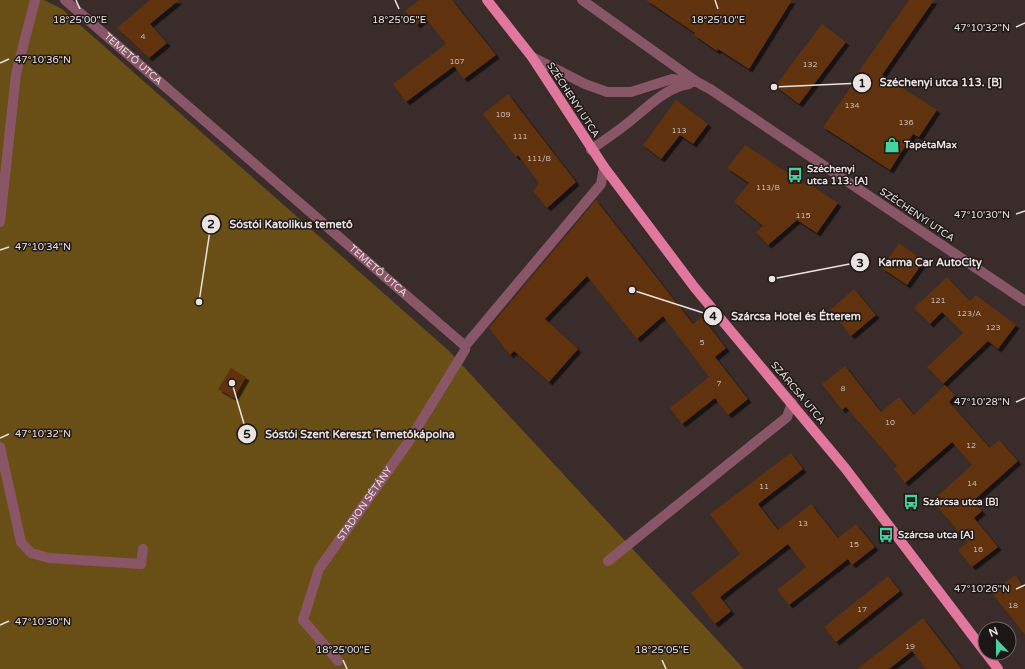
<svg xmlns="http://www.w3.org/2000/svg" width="1025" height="669" font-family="'Varela Round',sans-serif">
  <defs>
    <filter id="shadow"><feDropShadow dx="3.5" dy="3.5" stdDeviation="0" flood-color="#0009"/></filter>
  </defs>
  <rect width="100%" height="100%" fill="#392c2a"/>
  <path fill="#694e15" d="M0 0H44L62 9 449 351 744 669H0Z"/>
  <path fill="#60320f" filter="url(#shadow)" d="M150 0H179L150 24 167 43 149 58 117 28Z
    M419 0H452L496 55 464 79 454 66 406 102 393 84 446 44 425 18 417 25 405 11Z
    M646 0H792L749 69 718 49 717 51 694 35 695 33Z
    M909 0H934L882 75 937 110 919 137 913 134 890 170 823 127 861 72 859 71Z
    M822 24 846 42 799 104 775 86Z
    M508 94 576 182 547 208 533 191 539 183 518 155 516 157 483 114Z
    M676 100 708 124 693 144 680 135 661 159 643 145Z
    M745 145 808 186 809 184 838 203 817 233 797 220 768 245 756 232 763 226 734 202 749 183 727 168Z
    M596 200 693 324 702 317 726 348 715 357 748 399 728 415 715 398 682 424 670 408 709 377 663 316 637 339 587 276 545 319 578 349 549 382 514 351 510 355 489 328Z
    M899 243 924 261 907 285 882 268Z
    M947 277 970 301 976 295 1016 325 998 349 988 341 943 384 927 367 963 333 942 312 930 324 914 308Z
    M854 289 876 315 851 336 830 310Z
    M845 366 881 412 899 397 914 415 945 385 955 395 949 402 990 448 999 440 1018 461 973 501 982 511 974 518 998 547 972 567 958 550 968 542 932 501 972 465 952 442 905 483 894 469 897 466 846 407 842 410 822 384Z
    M231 368 246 377 234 398 218 389Z
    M791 453 803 469 758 504 778 530 811 504 838 538 856 524 875 547 852 565 848 559 789 605 777 590 806 567 788 544 720 597 731 611 715 624 691 593 740 554 710 514Z
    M1015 575 1025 588V635L992 593Z
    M888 576 900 591 836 642 824 627Z
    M923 618 962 669H926L912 651 889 669H857Z"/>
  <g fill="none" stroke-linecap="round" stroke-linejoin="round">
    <g stroke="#895667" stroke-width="10">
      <path id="s1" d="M65 0 465 346 601 184 604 167"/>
      <path d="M582 0 697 82 710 89 1025 301"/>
      <path d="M532 57 585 84 607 92H631L672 79 695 82"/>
      <path d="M591 150C604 140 617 132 629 122 648 107 665 88 689 84"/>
      <path d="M0 222 16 74 35 0"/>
      <path d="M0 447 21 542 31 553 49 558 141 564 143 549"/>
      <path d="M608 561 787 417 792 403"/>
      <path id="s2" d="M338 661 303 620 319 569 409 441 465 350V346"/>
    </g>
    <path stroke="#e1779d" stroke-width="10" d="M487 0 532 57 604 167 695 288 845 468 985 652
      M986 653 998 669"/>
  </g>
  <path fill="none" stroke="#ebe3e2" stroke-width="1.5" d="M76 0 80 9M395 0 399 9M715 0 718 9M1016 27 1025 23M0 63 9 59M1016 214 1025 211M0 250 9 247M1016 402 1025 398M0 438 9 434M1016 589 1025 585M0 625 9 621M343 660 347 669M662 660 666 669"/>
  <defs>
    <g id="shop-bare" transform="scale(1.2)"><path d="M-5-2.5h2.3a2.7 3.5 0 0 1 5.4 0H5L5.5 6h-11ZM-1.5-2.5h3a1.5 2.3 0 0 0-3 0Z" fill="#44d4a0" stroke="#1c1615" stroke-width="2.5" paint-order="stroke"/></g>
    <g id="bus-bare" transform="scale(1.2)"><path d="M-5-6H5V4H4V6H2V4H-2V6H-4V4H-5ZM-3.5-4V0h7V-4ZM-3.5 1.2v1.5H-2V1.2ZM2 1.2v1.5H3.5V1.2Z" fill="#44d4a0" stroke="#1c1615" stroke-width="2.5" paint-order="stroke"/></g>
  </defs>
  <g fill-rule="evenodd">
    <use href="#shop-bare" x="892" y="145"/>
    <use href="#bus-bare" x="795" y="175"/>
    <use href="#bus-bare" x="911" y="502"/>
    <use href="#bus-bare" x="886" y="535"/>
  </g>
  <g text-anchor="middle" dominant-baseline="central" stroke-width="3" stroke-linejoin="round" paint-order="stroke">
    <g font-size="8" fill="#c8b7ad">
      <text x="143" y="36">4</text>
      <text x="457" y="61">107</text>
      <text x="810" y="64">132</text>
      <text x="852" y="105">134</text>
      <text x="503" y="114">109</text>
      <text x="906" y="122">136</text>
      <text x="679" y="130">113</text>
      <text x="520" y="136">111</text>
      <text x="539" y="158">111/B</text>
      <text x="768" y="187">113/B</text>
      <text x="803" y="215">115</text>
      <text x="938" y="300">121</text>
      <text x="969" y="313">123/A</text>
      <text x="993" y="327">123</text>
      <text x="702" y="342">5</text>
      <text x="719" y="383">7</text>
      <text x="843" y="388">8</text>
      <text x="890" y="422">10</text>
      <text x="971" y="445">12</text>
      <text x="972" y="483">14</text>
      <text x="764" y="486">11</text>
      <text x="803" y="523">13</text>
      <text x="854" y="544">15</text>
      <text x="978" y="549">16</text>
      <text x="1013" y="605">18</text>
      <text x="862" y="609">17</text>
      <text x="910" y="646">19</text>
    </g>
    <g font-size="10" fill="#ebe3e2" stroke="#1c1615">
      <text stroke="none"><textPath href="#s1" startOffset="90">TEMETŐ UTCA</textPath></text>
      <text transform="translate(573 100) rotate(57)">SZÉCHENYI UTCA</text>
      <text transform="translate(917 215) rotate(34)">SZÉCHENYI UTCA</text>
      <text stroke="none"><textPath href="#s1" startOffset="414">TEMETŐ UTCA</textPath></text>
      <text transform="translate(798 393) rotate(50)">SZÁRCSA UTCA</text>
      <text stroke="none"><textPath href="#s2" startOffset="187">STADION SÉTÁNY</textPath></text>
    </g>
    <g font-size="10" font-weight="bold" fill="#ebe3e2" stroke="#1c1615" text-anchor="start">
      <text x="904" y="145">TapétaMax</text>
      <text x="807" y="169">Széchenyi<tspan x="807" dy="12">utca 113. [A]</tspan></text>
      <text x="923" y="502">Szárcsa utca [B]</text>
      <text x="898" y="535">Szárcsa utca [A]</text>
    </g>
  </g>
  <g font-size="10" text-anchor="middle" fill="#ebe3e2" stroke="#1c1615" stroke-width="3" stroke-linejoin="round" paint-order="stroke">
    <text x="399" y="23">18°25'05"E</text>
    <text x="80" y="23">18°25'00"E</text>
    <text x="718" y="23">18°25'10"E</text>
    <text x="982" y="31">47°10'32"N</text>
    <text x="43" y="63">47°10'36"N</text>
    <text x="982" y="218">47°10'30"N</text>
    <text x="43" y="250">47°10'34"N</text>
    <text x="982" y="405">47°10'28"N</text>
    <text x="43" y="437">47°10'32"N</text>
    <text x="982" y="592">47°10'26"N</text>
    <text x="43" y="625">47°10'30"N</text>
    <text x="343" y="653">18°25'00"E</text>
    <text x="662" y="653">18°25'05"E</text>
  </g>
  <path fill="none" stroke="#ebe3e2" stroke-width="1.5" d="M774 87L862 83M199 302L211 224M772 279L860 262M632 290L713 316M232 383L247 434"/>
  <g fill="#ebe3e2" stroke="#1c1615" stroke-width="1.5">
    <circle cx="774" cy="87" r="4"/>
    <circle cx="199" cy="302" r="4"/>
    <circle cx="772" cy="279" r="4"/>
    <circle cx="632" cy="290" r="4"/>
    <circle cx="232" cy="383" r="4"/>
    <circle cx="862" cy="83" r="10"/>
    <circle cx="211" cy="224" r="10"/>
    <circle cx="860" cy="262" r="10"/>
    <circle cx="713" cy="316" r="10"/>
    <circle cx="247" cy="434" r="10"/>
  </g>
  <g font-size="12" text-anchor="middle" font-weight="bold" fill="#111">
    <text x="862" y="87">1</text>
    <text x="211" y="228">2</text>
    <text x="860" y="267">3</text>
    <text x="713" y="320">4</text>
    <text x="247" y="438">5</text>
  </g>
  <g font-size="11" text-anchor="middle" font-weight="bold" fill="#ebe3e2" stroke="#1c1615" stroke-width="3" stroke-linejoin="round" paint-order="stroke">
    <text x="941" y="86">Széchenyi utca 113. [B]</text>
    <text x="291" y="228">Sóstói Katolikus temető</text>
    <text x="930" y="266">Karma Car AutoCity</text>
    <text x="796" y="320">Szárcsa Hotel és Étterem</text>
    <text x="360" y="438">Sóstói Szent Kereszt Temetőkápolna</text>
  </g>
  <g transform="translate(997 641) rotate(338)"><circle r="19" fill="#1c1615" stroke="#6f6867"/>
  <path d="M0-3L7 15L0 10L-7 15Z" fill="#44d4a0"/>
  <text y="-6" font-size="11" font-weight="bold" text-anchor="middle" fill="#ebe3e2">N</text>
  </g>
</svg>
